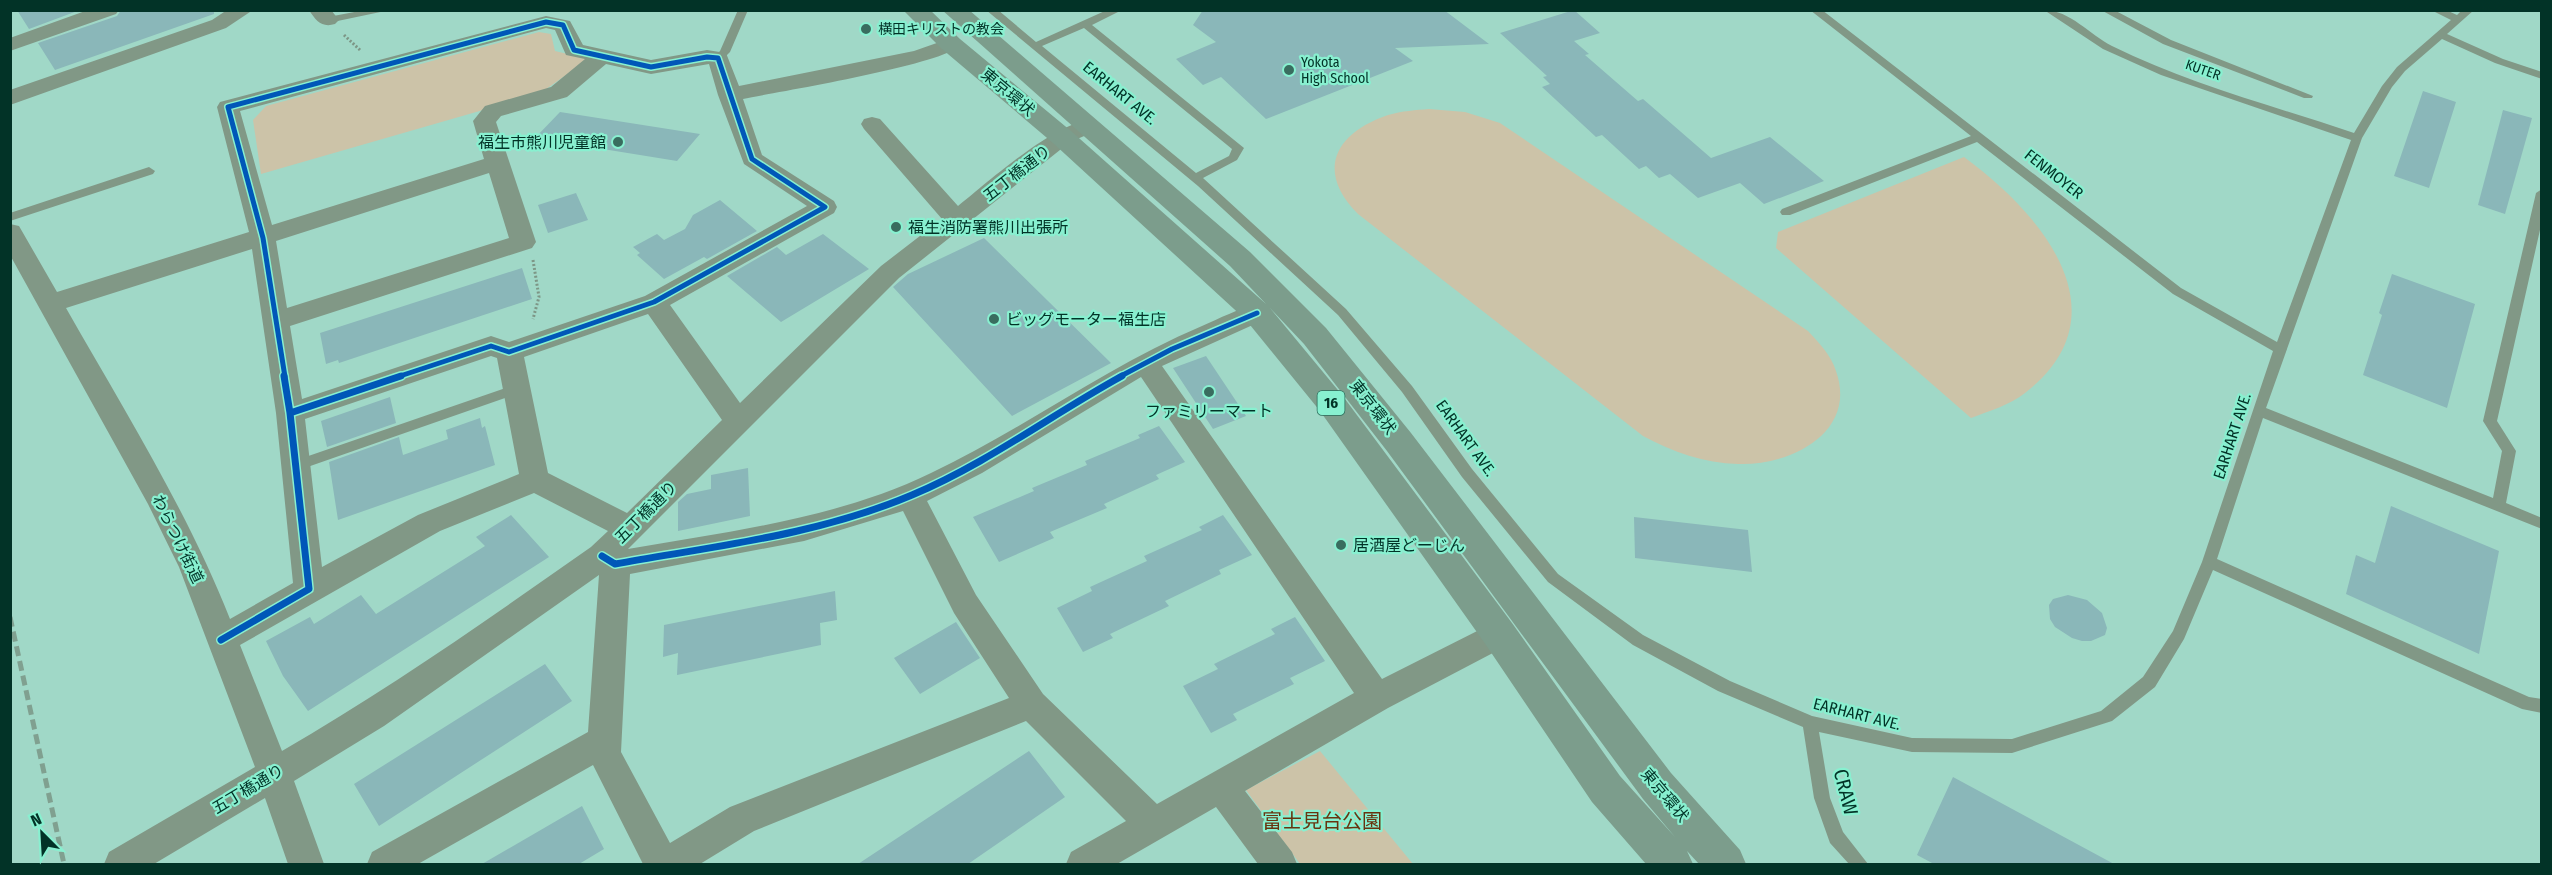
<svg xmlns="http://www.w3.org/2000/svg" width="2552" height="875" font-family="'Fira Sans Condensed','Noto Sans JP',sans-serif">
  <rect width="100%" height="100%" fill="#a0d8c7"/>
  <path fill="#ccc3a8" d="M539 32 551 34 555 51 589 59 539 94 261 174 253 120 266 106Z
    M1429 109 1465 112 1500 123 1808 331C1819 343 1831 355 1836 371 1858 433 1789 466 1738 464 1704 463 1673 452 1643 436L1358 214C1315 171 1335 133 1388 115 1402 111 1416 110 1429 109Z
    M1964 157C2041 213 2127 314 2025 393 2010 405 1989 411 1971 418L1776 248 1778 232Z
    M1320 751 1413 864H1300L1246 790Z"/>
  <path fill="#8ab7b9" d="M17 10H80L29 29Z
    M121 10H214V14L55 70 38 43 117 16Z
    M1203 10H1444L1489 44 1395 48 1413 61 1266 119 1221 77 1203 85 1176 59 1216 42 1193 25Z
    M1574 10 1600 33 1574 41 1589 54 1585 55 1638 101 1643 99 1711 158 1770 137 1824 181 1764 204 1740 183 1698 198 1670 174 1659 178 1646 166 1639 169 1602 135 1596 137 1542 87 1550 84 1543 77 1547 76 1500 33Z
    M2423 91 2456 102 2429 188 2394 176Z
    M2503 110 2532 118 2505 214 2478 205Z
    M560 112 700 134 677 161 535 138Z
    M576 193 588 220 548 233 538 205Z
    M720 200 757 231 707 259 704 257 664 279 637 255 640 253 633 247 657 234 664 240 685 229 693 215Z
    M823 234 869 269 781 322 727 276 777 247 786 255Z
    M984 238 1111 363 1012 416 893 287 908 274Z
    M522 268 532 299 339 363 338 360 326 364 320 333Z
    M2392 274 2475 304 2447 408 2363 375 2382 315 2379 313Z
    M1206 356 1246 416 1213 429 1173 368Z
    M390 397 396 423 327 447 321 421Z
    M480 418 482 428 485 426 495 465 338 520 329 462 399 437 403 455 448 439 446 430Z
    M1159 426 1185 462 1156 475 1159 479 1104 504 1107 508 1050 532 1054 538 999 562 973 517 1034 491 1032 488 1087 465 1085 461 1140 438 1138 435Z
    M748 468 750 516 678 531V502L687 494 711 489V475Z
    M2391 506 2499 551 2479 654 2346 594 2356 555 2375 563Z
    M511 515 549 557 308 711 283 676 266 641 310 617 314 624 361 595 376 614 485 546 476 537Z
    M1223 515 1252 555 1219 570 1221 574 1165 601 1169 606 1110 634 1113 638 1083 652 1057 608 1092 591 1090 587 1147 561 1144 556 1202 530 1199 527Z
    M1634 517 1748 530 1752 572 1635 558Z
    M835 591 837 620 820 623 821 645 677 675 678 653 663 657 664 625Z
    M2068 595 2087 600 2102 613 2107 628 2105 635 2091 641H2082L2072 638 2055 627 2050 619 2049 605 2053 599Z
    M1295 617 1325 661 1290 678 1294 684 1233 714 1237 720 1211 733 1183 686 1218 669 1214 664 1275 634 1271 629Z
    M956 622 980 658 920 694 894 658Z
    M545 664 572 701 379 826 354 784Z
    M1029 751 1065 797 968 864H858Z
    M1953 777 2114 864H1934L1917 855Z
    M582 806 604 849 579 864H482Z"/>
  <g fill="none" stroke-linecap="round" stroke-linejoin="round">
    <path stroke="#7d9686" stroke-width="3" stroke-dasharray="2 2" stroke-linecap="butt" d="M344 35 360 50
      M533 260 539 297 533 319"/>
    <path fill="#819886" fill-rule="evenodd" d="M365 10H390L328 23 323 20 328 17Z
      M738 10H748L730 52 722 60H714L713 58 720 51Z
      M986 10H998L1036 42 1107 10H1122L1092 25 1244 148 1237 160 1203 178 1346 309 1412 386 1472 469 1558 574 1643 635 1730 681 1812 716 1912 738 2012 739 2101 711 2143 677 2173 631 2202 562 2273 351 2173 294 1977 142 1790 215H1782L1780 212 1782 209 1971 136 1810 10H1822L2181 288 2277 342 2351 140 2161 75 2103 49 2044 10C2070 10 2090 35 2112 46 2189 84 2274 106 2354 133L2382 86 2397 67 2451 20 2431 10H2446L2457 15 2462 10H2474L2447 34 2503 59 2542 72V79L2495 63 2442 39 2405 71 2392 87 2362 138 2266 408 2493 498 2502 451 2483 421 2536 193 2542 189V221L2497 421 2516 451 2506 503 2542 518V529L2263 418 2217 559 2529 697 2542 699V713L2522 709 2213 570 2184 639 2155 687 2112 721 2012 753 1912 752 1819 732 1830 798 1843 832 1868 864H1849L1830 843 1814 798 1803 727 1718 691 1633 645 1548 582 1462 477 1402 392 1338 315 1198 186ZM1084 28 1232 149 1229 156 1196 173 1042 46Z
      M2101 10H2114L2171 40 2313 96 2312 98H2304L2163 44Z
      M149 167 155 171 153 174 10 221V213Z
      M517 384 524 389 522 392 296 471 291 470 289 466 291 462Z"/>
    <path fill="#819886" fill-rule="evenodd" d="M88 10H119L116 14 10 51V38Z
      M227 10H253L226 28 10 105V90L212 20Z
      M309 10H331L339 20 335 24C322 28 316 21 309 10Z
      M546 16 570 21 583 45 651 60 707 50 726 53 739 86 914 51 951 38 959 39 962 44C948 64 777 92 743 99L762 155 834 201 837 207 834 213 670 305 740 403 881 266 942 219 864 129 861 124 864 119 872 117 880 119 958 206C985 185 1064 113 1096 121L1099 126 1096 131 1070 142 899 278 628 549C731 531 836 519 931 473 1024 429 1107 366 1202 326 1220 318 1238 309 1257 304L1266 307 1270 313 1266 319 1162 366 1382 679 1499 620 1510 624 1515 634 1510 644 1388 708 1245 791 1292 852 1297 864H1258L1216 807 1117 864H1066L1071 852 1126 821 1026 721 754 831 700 864H643L593 765 418 864H367L372 852 588 732 599 575 384 726 294 781 324 864H288L265 798 154 864H104L109 852 255 767 179 567 148 504 10 255V224L19 226 57 292 249 232 217 107 220 102ZM546 28 555 30 566 55 585 59 551 87 485 106 473 121 484 159 272 225 240 111ZM606 64 651 74 709 64 718 95 744 164 807 206 645 296 509 342 491 336 302 399 290 326 532 248 536 242 496 122 501 116 567 97ZM489 173 509 238 287 308 276 241ZM252 249 276 413 293 583 230 619C187 510 124 410 66 308ZM648 314 722 420 627 513 548 473 524 357ZM491 356 497 358 519 474 418 515 322 567 305 419ZM1141 377 1354 693 1157 804 1043 694 976 595 927 501 982 473ZM534 493 608 531 591 547C490 618 389 689 282 751L240 645 440 531ZM903 511 954 613 1009 698 730 807 670 843 621 752 630 574 804 541Z"/>
    <path fill="#7c9d8c" fill-rule="evenodd" d="M903 10H930L960 39 1071 131 1266 304 1230 266 942 10H969L1250 252 1326 328 1411 433 1671 773 1740 850 1746 864H1699L1687 851 1693 864H1646L1592 802 1486 645 1320 411 1246 320 1053 143 942 49ZM1270 308 1304 344 1387 451 1643 799 1675 837 1620 776 1512 623 1342 395Z"/>
    <path stroke="#80a090" stroke-width="5" stroke-dasharray="10 5" stroke-linecap="butt" d="M10 617 64 864"/>
    <g stroke="#88f0d0" stroke-width="8">
      <path id="cycleway-far1" d="M285 377 263 238 228 107 546 22 563 25 574 50 651 67 707 57 718 58 752 159 825 207 654 302 509 352 491 346 397 377
        M1119 377 1172 349 1257 313"/>
    </g>
    <g stroke="#88f0d0" stroke-width="10">
      <path id="cycleway" d="M284 376 290 413
        M290 413 401 376
        M602 556 615 564C715 546 818 535 912 495 986 464 1051 415 1122 376
        M221 640 309 589 290 413"/>
    </g>
    <use href="#cycleway-far1" stroke="#0057b8" stroke-width="5"/>
    <use href="#cycleway" stroke="#0057b8" stroke-width="7"/>
  </g>
  <g fill="#396d5f" stroke="#88f0d0" stroke-width="2">
    <circle cx="866" cy="29" r="6"/>
    <circle cx="1289" cy="70" r="6"/>
    <circle cx="618" cy="142" r="6"/>
    <circle cx="896" cy="227" r="6"/>
    <circle cx="994" cy="319" r="6"/>
    <circle cx="1209" cy="392" r="6"/>
    <circle cx="1341" cy="545" r="6"/>
  </g>
  <g text-anchor="middle" dominant-baseline="central" stroke-width="4.5" stroke-linejoin="round" paint-order="stroke">
    <g font-size="14" fill="#023327" stroke="#88f0d0" text-anchor="start">
      <text x="878" y="29">横田キリストの教会</text>
      <text x="1301" y="62">Yokota<tspan x="1301" dy="16">High School</tspan></text>
    </g>
    <g font-size="14" fill="#023327" stroke="#88f0d0">
      <text transform="translate(2203 70) rotate(19)">KUTER</text>
    </g>
    <rect fill="#88f0d0" stroke="#2a6c5a" stroke-width="1.5" x="1317.5" y="391" width="27" height="24" rx="4.5"/>
    <g font-size="15" font-weight="bold" fill="#023327">
      <text x="1331" y="403">16</text>
    </g>
    <g font-size="16" fill="#023327" stroke="#88f0d0">
      <text transform="translate(1008 92) rotate(40)">東京環状</text>
      <text transform="translate(1120 93) rotate(39)">EARHART AVE.</text>
      <text transform="translate(1017 173) rotate(-38)">五丁橋通り</text>
      <text transform="translate(2054 174) rotate(38)">FENMOYER</text>
      <text transform="translate(1373 407) rotate(52)">東京環状</text>
      <text transform="translate(2232 436) rotate(-72)">EARHART AVE.</text>
      <text transform="translate(1466 438) rotate(54)">EARHART AVE.</text>
      <text transform="translate(646 512) rotate(-45)">五丁橋通り</text>
      <text transform="translate(178 539) rotate(64)">わらつけ街道</text>
      <text transform="translate(1857 714) rotate(14)">EARHART AVE.</text>
      <text transform="translate(248 789) rotate(-31)">五丁橋通り</text>
      <text transform="translate(1665 795) rotate(50)">東京環状</text>
    </g>
    <g font-size="16" fill="#023327" stroke="#88f0d0" text-anchor="start">
      <text x="606" y="142" text-anchor="end">福生市熊川児童館</text>
      <text x="908" y="227">福生消防署熊川出張所</text>
      <text x="1006" y="319">ビッグモーター福生店</text>
      <text x="1209" y="411" text-anchor="middle">ファミリーマート</text>
      <text x="1353" y="545">居酒屋どーじん</text>
    </g>
    <g font-size="20" fill="#023327" stroke="#88f0d0">
      <text transform="translate(1846 792) rotate(76)">CRAW</text>
    </g>
    <g font-size="20" fill="#68340f" stroke="#88f0d0">
      <text x="1322" y="821">富士見台公園</text>
    </g>
  </g>
  <rect width="2552" height="875" fill="none" stroke="#023327" stroke-width="24"/>
  <g transform="translate(42 833) rotate(336)" stroke="#88f0d0" stroke-width="4.5" paint-order="stroke">
  <path d="M0-4.5L10 22L0 15L-10 22Z" fill="#023327"/>
  <text y="-9" font-size="16" font-weight="bold" text-anchor="middle" fill="#023327">N</text>
  </g>
</svg>
